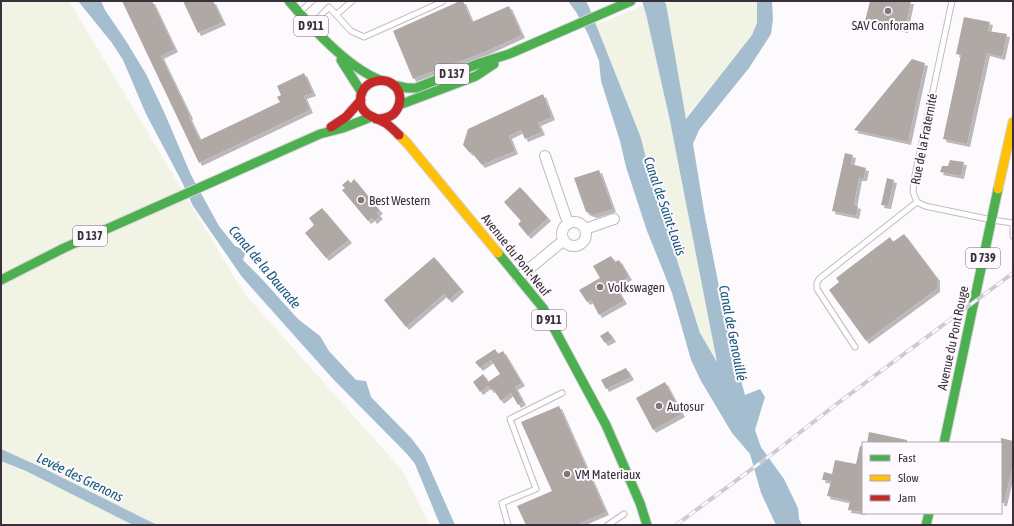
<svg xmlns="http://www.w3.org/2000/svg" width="1014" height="526" font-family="'Asap Condensed',sans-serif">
  <defs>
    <filter id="shadow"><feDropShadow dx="3" dy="3" stdDeviation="0" flood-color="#0004"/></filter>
  </defs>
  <rect width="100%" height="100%" fill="#fdfafd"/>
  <path fill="#f1f4e4" d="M1 1H69L244 293 402 470 430 525H1Z
    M673 1H757V23L752 35 685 119 666 4Z
    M644 5 646 14 670 121 718 363 700 333 649 171 641 138 596 25Z"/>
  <path fill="#a4bed0" d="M78 1H101L105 10 126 41 146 74 165 114 191 175 219 226 235 246 246 251 243 260 261 278 298 319 320 336 329 351 356 380 366 381 371 397 412 439 424 455 455 525H440L415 464 407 454 333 379 242 277 193 206 181 180 146 114 123 60 112 43Z
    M568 1H586L589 7 641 138 649 171 700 333 717 362 670 121 646 14 642 1H664L666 4 686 119 752 35 757 23V1H772L773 19 771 34 749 68 699 130 693 144 704 211 729 337 745 395 760 389 765 397 755 430 761 447 784 479 798 508 799 519 802 525H776L761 493 750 454 732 433 701 381 691 360 672 293 647 231 626 167 620 141 601 81 599 61 588 34 576 12Z
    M1 449 45 469 157 525H133L26 471 1 461Z"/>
  <path fill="#afa8a4" filter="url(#shadow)" d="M122 1H152L175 49 161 56 190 116 189 117 200 140 280 102 277 97 281 95 277 86 304 73 313 93 304 96 310 110 199 163Z
    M183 1H213L223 22 198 33Z
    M460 1H463L472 22 509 6 522 35 485 52 413 79 393 31Z
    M870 1H911L905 30 865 21Z
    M964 17 990 22 988 31 1007 34 1002 57 987 53 967 144 943 139 961 55 956 54Z
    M912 59 925 63 908 142 854 130Z
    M543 94 552 117 538 123 542 132 525 139 521 130 509 136 515 151 482 165 471 152 470 153 463 145 468 129Z
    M845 153 853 155 851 164 866 168 864 178H859L854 205 858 206 856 216 832 211Z
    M950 160 964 162 961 176 940 172 942 166H948Z
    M599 170 613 209 594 215 586 212 574 178Z
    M887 178 894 180 888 206 881 205Z
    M354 179 380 211 377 213 380 216 374 221 372 218 368 221 342 190 345 188 342 185 348 180 351 183Z
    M520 187 548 218 528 236 518 224 521 221 504 202Z
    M322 208 349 240 326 258 305 233 314 225 309 218Z
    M904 234 937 278V289L866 341 829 290 839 282 836 278 890 237 893 242Z
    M611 256 615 262 619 260 629 277 615 285 624 301 599 315 591 300 587 302 579 290 600 278 593 266Z
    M434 257 461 289 449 300 444 294 406 327 384 300Z
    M608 331 613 339 605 343 600 336Z
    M495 349 498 354 503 351 522 383 515 387 523 402 518 405 511 393 501 401 493 389 491 390 488 386 480 392 473 382 483 374 488 382 500 374 491 360 480 368 475 362Z
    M626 368 631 377 606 389 601 380Z
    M665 382 682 414 653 430 636 398Z
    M559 406 606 512 576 525H526L517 506 552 491 521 422Z
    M869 432 907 440V443H867Z
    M1001 438 1013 441V464L1004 503H1001Z
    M860 446H863V512L848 510 850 501 827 496 831 481 822 480 824 472 832 474 835 460 856 464Z"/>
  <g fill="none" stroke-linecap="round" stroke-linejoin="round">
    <g stroke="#c2bcc2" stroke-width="7">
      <path id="lane" d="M952 1 914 180 913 192 917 202 925 206 992 220 1013 223
        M300 12 312 1
        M336 15 352 1
        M312 25 329 7 351 31 364 37 442 2
        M1013 225V236
        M855 347 817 289V283L819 279 917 202
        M508 525 502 503 536 489 510 419 562 393
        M608 525 624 514"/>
    </g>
    <g stroke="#c2bcc2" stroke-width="12">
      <path id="street" d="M545 156 568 223
        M562 234a12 12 0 1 1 24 0a12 12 0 1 1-24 0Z
        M585 229 614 219
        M518 278 564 240"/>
    </g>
    <g stroke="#d7d4d7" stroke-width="11">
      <path id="fast" d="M289 1C312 28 347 67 380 80
        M341 60 362 93
        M393 85 407 88H416L480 63 509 54 631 1
        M399 105 476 76 494 64
        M498 253 543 308 606 425 640 503 647 525
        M1 280 64 248 320 134 343 128 371 117
        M944 443 998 189
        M926 525 929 513"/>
    </g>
    <g stroke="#d7d4d7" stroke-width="11">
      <path id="slow" d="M399 135 407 143 498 253
        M998 189 1013 122"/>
    </g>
    <g stroke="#d7d4d7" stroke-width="11">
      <path id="jam" d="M376 119C379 119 382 119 385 118 395 116 400 107 400 98 398 71 355 77 361 105 364 117 379 118 387 124 391 127 395 131 399 135
        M331 127 346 117 361 100"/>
    </g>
    <use href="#lane" stroke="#fffeff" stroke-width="5"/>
    <use href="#street" stroke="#fffeff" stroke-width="10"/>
    <use href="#fast" stroke="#4caf50" stroke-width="9"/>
    <use href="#slow" stroke="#ffc107" stroke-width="9"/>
    <use href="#jam" stroke="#c62828" stroke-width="9"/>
    <g stroke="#cdcbcd" stroke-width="4">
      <path id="rail" d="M676 525 772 454 838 403 1013 273"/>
    </g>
    <use href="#rail" stroke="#fef9fe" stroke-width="2.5" stroke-dasharray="8" stroke-linecap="butt"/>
  </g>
  <g fill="#7e777e" stroke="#fef9fe" stroke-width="1.5">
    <circle cx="888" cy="11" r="4"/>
    <circle cx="361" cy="200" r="4"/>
    <circle cx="600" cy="287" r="4"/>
    <circle cx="659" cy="406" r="4"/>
    <circle cx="567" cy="474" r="4"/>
  </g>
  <g text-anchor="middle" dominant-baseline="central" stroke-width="4" stroke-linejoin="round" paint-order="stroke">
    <g fill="#fef9fe" stroke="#746c74" stroke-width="1">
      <rect x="294" y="16" width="34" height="20" rx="3"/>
      <rect x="435" y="64" width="34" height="20" rx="3"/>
      <rect x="73" y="226" width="34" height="20" rx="3"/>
      <rect x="966" y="248" width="34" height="20" rx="3"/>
      <rect x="532" y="310" width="34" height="20" rx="3"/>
    </g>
    <g font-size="12" font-weight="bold" fill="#393039">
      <text x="311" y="26">D 911</text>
      <text x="452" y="74">D 137</text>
      <text x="90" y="236">D 137</text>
      <text x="983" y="258">D 739</text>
      <text x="549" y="320">D 911</text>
    </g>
    <g font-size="13" fill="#393039" stroke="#fef9fe" text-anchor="start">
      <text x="888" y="25" text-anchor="middle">SAV Conforama</text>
      <text x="369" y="200">Best Western</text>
      <text x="608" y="287">Volkswagen</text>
      <text x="667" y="406">Autosur</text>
      <text x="575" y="474">VM Materiaux</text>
    </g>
    <g font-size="13" fill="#393039" stroke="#fef9fe">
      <text transform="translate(924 139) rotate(-79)">Rue de la Fraternité</text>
      <text transform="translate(516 255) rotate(51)">Avenue du Pont-Neuf</text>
      <text transform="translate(953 338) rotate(-78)">Avenue du Pont Rouge</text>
    </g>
    <g font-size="14" font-style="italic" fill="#125979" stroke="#fef9fe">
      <text transform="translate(665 206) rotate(71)">Canal de Saint-Louis</text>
      <text transform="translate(265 267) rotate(50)">Canal de la Daurade</text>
      <text transform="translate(733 333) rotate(79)">Canal de Genouillé</text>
      <text transform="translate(80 477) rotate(26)">Levée des Grenons</text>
    </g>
  </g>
  <rect width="1014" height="526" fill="none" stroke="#393039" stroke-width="4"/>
  <rect x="862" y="442" width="140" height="72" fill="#fef9fe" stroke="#afa9af"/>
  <rect x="870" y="455" width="20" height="6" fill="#4caf50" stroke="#afa9af"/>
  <text x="898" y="462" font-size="12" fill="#393039">Fast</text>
  <rect x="870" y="475" width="20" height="6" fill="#ffc107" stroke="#afa9af"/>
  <text x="898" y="482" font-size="12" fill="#393039">Slow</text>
  <rect x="870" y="495" width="20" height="6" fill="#c62828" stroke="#afa9af"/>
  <text x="898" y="502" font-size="12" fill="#393039">Jam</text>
</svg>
